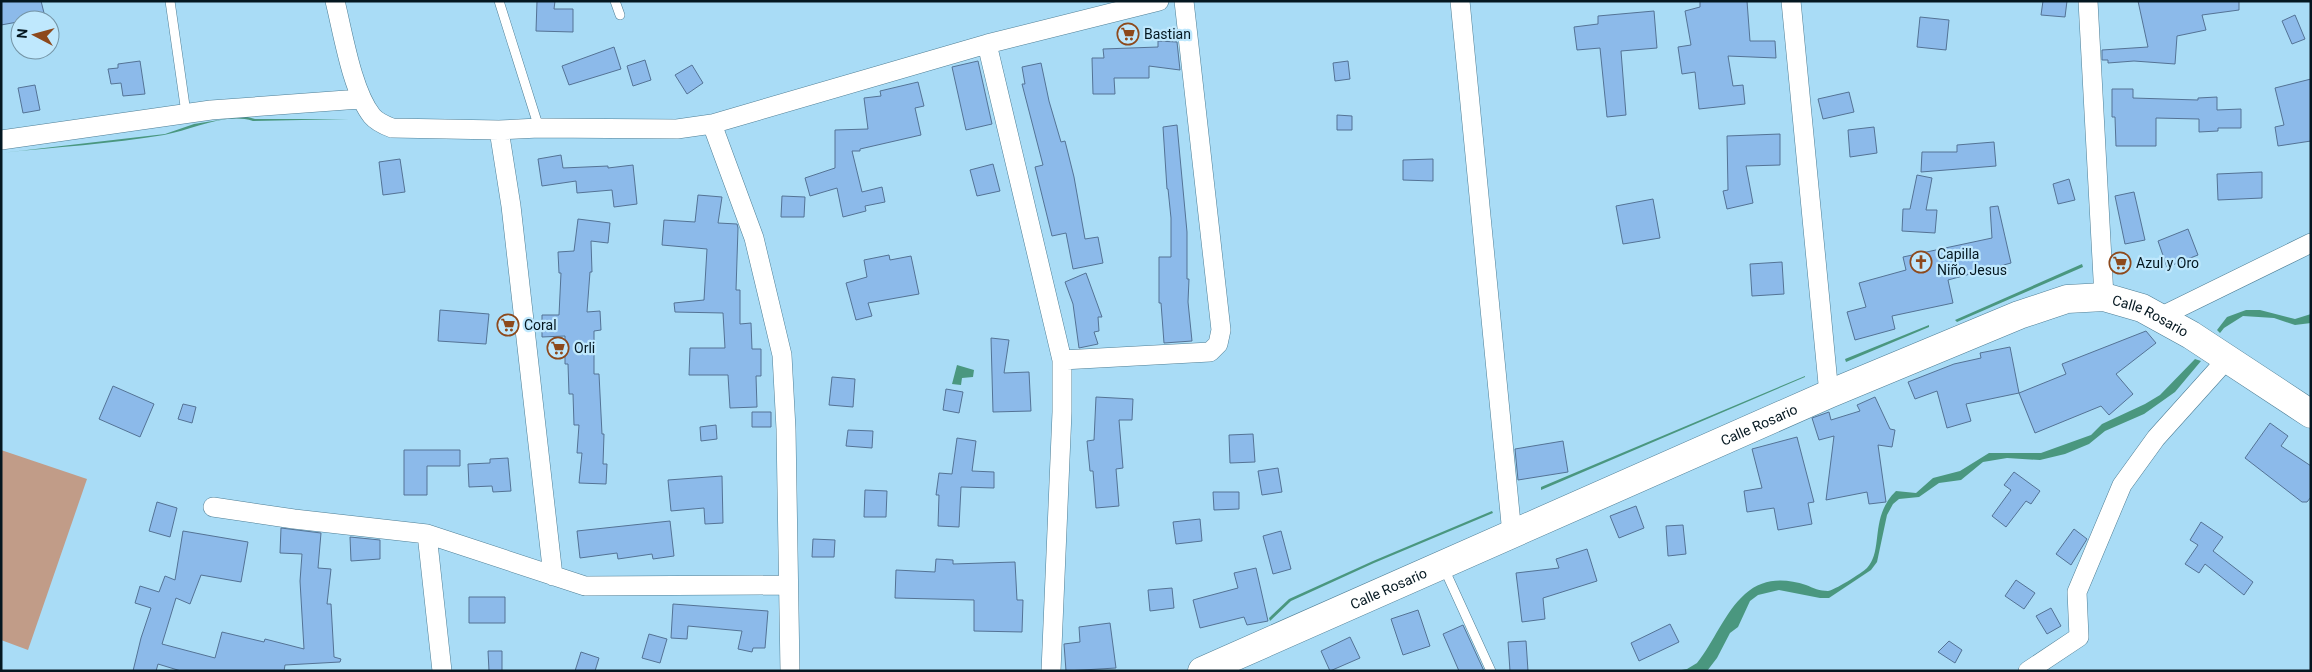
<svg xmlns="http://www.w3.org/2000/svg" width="2312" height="672" font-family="Roboto,sans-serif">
  <rect width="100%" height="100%" fill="#a9dcf6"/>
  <path fill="#c19c88" d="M1 450 87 479 28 650 1 640Z"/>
  <path fill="#4a977f" d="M244 116 255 119H349L253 121C225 112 192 130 164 135 111 144 55 147 1 153L165 134 194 124Z
    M2082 264 2083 267 1957 322 1955 320Z
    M2246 310H2260L2295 319 2311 314V323L2295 325 2274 318 2243 316 2224 328 2220 333 2217 330 2227 317Z
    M1929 325V327L1846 362 1845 359Z
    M2195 359 2201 361 2175 392 2144 414 2105 431 2089 444 2065 454 2040 460 2007 458 1983 462 1961 480 1939 483 1919 497 1899 499 1893 504 1887 515 1877 562 1871 570 1829 598H1820L1779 590 1758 595 1750 601 1738 627 1730 633 1717 658 1707 671H1676L1687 669 1697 663C1714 642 1724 613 1745 594 1763 578 1784 578 1806 585 1813 588 1820 591 1828 591 1833 591 1862 573 1867 568 1884 550 1869 517 1896 491L1916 493 1933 478 1960 471 1989 453H2041L2091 435 2102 424 2145 404 2160 395Z
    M957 365 974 370 973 377 962 378 961 385 952 384Z
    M1805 376V377L1541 490V487Z
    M1492 511 1493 513 1374 563 1291 601 1270 621 1269 618 1289 599 1373 561Z"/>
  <path fill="#8cbaea" stroke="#547395" d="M1 1H41L45 17 1 25Z
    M537 1H555L554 9H573V32L536 31Z
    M1700 1H1747L1750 41H1775L1776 58 1728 56 1733 86 1743 85 1745 104 1699 109 1695 72 1682 74 1678 47 1691 45 1685 11 1700 7Z
    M2043 1H2067L2065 17 2041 15Z
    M2138 1H2239V10L2202 15 2206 30 2177 36 2175 64 2134 61 2108 63V60H2102V50L2148 47Z
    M1654 11 1657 48 1621 51 1626 115 1607 117 1600 48 1577 50 1574 27 1598 24V16Z
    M2295 15 2305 39 2292 44 2282 21Z
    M1920 17 1949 20 1946 50 1917 47Z
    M1158 41 1177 42 1180 70 1149 66V78H1114L1115 94H1093L1092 58H1104L1103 49 1158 47Z
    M614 47 621 69 569 85 562 66Z
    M645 60 651 80 633 86 627 66Z
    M140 61 145 94 123 96 121 83 111 84 108 69 118 68V64Z
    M978 61 992 124 966 130 952 67Z
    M1348 61 1350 79 1335 81 1333 63Z
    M1041 63 1049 101 1061 142 1065 141 1074 177 1085 239 1098 237 1103 263 1073 269 1066 233 1052 236 1035 167 1043 165 1022 84H1025L1022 67Z
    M692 65 703 83 687 94 675 75Z
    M2311 79V141L2278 146 2275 127 2284 125 2275 88Z
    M918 82 924 106 915 108 921 135 860 149V151H852L862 192 882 187 885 202 865 206 866 211 843 217 837 188 810 196 805 178 835 168V130L868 129 864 98 881 96 880 91Z
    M35 85 40 110 23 113 18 88Z
    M2112 89H2133V98L2198 100V98L2217 97V110L2241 109V128H2218V131L2199 132V119L2156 118V146H2116L2115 117H2112Z
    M1849 92 1854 112 1823 119 1818 99Z
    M1337 115 1352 116V130H1337Z
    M1177 125 1187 232V279H1189L1188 302 1192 341 1164 343 1161 303H1159V257H1171V218L1168 189H1167L1163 127Z
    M1874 127 1877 153 1850 157 1848 130Z
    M1780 134V165L1746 166 1753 203 1727 209 1723 191 1728 190 1727 136Z
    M1994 142 1996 166 1921 172 1922 152H1957V145Z
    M561 155 563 168 608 166V168L633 165 637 204 614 207 612 190 577 193 576 181 542 186 538 159Z
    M400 159 405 192 383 195 379 162Z
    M1433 159V181L1403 180V160Z
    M993 164 1000 191 977 196 970 170Z
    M2262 172V198L2218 200 2217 174Z
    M1917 175 1932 178 1926 210H1937L1935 233 1902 231 1903 209H1910Z
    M2069 179 2075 200 2058 204 2053 184Z
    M2134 192 2145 240 2125 244 2115 196Z
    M698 195 722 197 718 223 737 224 738 228 736 290H740V324L751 323 752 349H761V376H756L757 407 730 408 728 375H689L690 348H725L723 313 675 312 674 303 704 300 707 249 662 245 664 220 695 222Z
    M782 196 805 197 804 217H781Z
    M1653 199 1660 238 1623 244 1616 206Z
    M1998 206 2011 263 1948 280 1953 303 1892 316 1895 329 1855 340 1847 312 1866 307 1859 283 1906 270 1903 257 1992 238 1990 207Z
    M578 219 610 223 608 243 591 241 592 272H590L587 312 600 311 601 330 594 331V374H599L602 434H604L603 464H607L606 484 579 483 582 453H577L579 425H574L573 394H569L568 364H565V336L542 337V315H559L561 273H559L558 252 574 251Z
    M2188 229 2198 255 2167 267 2158 241Z
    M889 255 890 260 911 256 919 294 868 303 872 316 856 320 846 283 867 277 864 260Z
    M1782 262 1784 294 1752 296 1750 264Z
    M1086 273 1102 317H1098L1099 331 1094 332 1098 344 1079 348 1073 304 1065 282Z
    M440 310 489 314 486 344 438 341Z
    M2146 331 2156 343 2116 374 2133 394 2109 415 2101 406 2035 433 2019 393 2066 374 2062 364Z
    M991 338 1009 340 1004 373 1029 372 1031 411 993 412Z
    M2010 347 2019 393 1966 404 1971 421 1947 428 1937 391 1915 399 1908 382 1954 364 1981 358 1980 353Z
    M832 377 855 379 853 407 829 405Z
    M113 386 154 404 140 437 99 419Z
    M946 389 963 392 959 413 943 410Z
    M1096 397 1133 399 1132 420H1119L1123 468 1116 469 1119 506 1096 508 1093 471H1090L1087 441 1094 440Z
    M1875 397 1890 429 1895 430 1892 447 1878 445 1886 502 1869 504 1867 492 1826 500 1834 436 1819 440 1812 418 1829 412 1831 420 1860 411 1857 405Z
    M183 404 196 407 192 423 178 419Z
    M752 412H771V427H752Z
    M2270 423 2288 436 2281 446 2311 466V497L2307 502H2302L2245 458Z
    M716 425 717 439 701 441 700 427Z
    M848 430 873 431 872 448 846 446Z
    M1253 434 1255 462 1230 463 1229 435Z
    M1797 437 1814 502 1808 503 1812 524 1778 530 1774 508 1747 512 1744 491 1762 488 1752 449Z
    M957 438 976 441 972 471 994 472V488L961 487 959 527 938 526 939 495H936L939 473 952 474Z
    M1563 441 1568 472 1518 480 1515 449Z
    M404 450H460V466H427V495H404Z
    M508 458 511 491 493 492 492 486 469 487 468 464 490 463V459Z
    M1278 468 1282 492 1262 495 1258 471Z
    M2014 472 2040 491 2031 504 2026 501 2006 527 1992 516 2011 490 2004 485Z
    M722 476 723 523 705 524 704 508 671 511 668 480Z
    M865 490 887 491 886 517H864Z
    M1213 492H1239V509L1214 510Z
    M157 502 177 508 170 537 149 531Z
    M1636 506 1644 528 1619 538 1610 516Z
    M1200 519 1202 541 1176 544 1173 522Z
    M670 521 674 556 653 559 652 554 618 559 617 553 580 558 577 531Z
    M2201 522 2223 537 2213 551 2253 582 2244 595 2205 564 2199 573 2185 564 2198 545 2190 540Z
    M1683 525 1686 554 1668 556 1666 526Z
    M281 528 321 533 318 568 331 569 327 604H331L334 657 341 659 340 662 285 665 284 671H181L158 664 156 671H133L141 638 151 608 135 603 140 586 159 592 165 576 175 580 183 531 248 542 241 582 201 575 190 604 176 598 162 644 215 658 222 632 264 642 265 639 304 649 300 581 302 554 280 553Z
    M2074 529 2087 539 2071 565 2056 554Z
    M1281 531 1291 569 1273 574 1263 536Z
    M350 537 380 540V559L351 561Z
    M813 539 835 540 834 557H812Z
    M1587 549 1597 581 1543 598 1545 619 1522 622 1516 573 1559 568 1556 559Z
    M936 559 953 560V564L1015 562 1017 600H1023L1022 632 974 631V600L895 598 896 570 935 572Z
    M1256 568 1268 621 1247 625 1244 617 1200 628 1193 600 1238 588 1234 573Z
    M2016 580 2035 593 2024 609 2005 596Z
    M1172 588 1174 608 1150 611 1148 590Z
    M469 597H505V623H469Z
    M673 604 768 611 765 648H753L752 652 738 649 742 631 688 626 687 639 671 638Z
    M2051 608 2061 626 2047 634 2036 616Z
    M1418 610 1430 646 1403 655 1391 619Z
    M1110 623 1116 668 1066 671 1064 644 1080 642 1079 627Z
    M1670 624 1679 642 1639 661 1631 643Z
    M1463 625 1484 671H1459L1443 634Z
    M649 634 667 639 660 663 642 658Z
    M1350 637 1360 658 1330 671 1321 651Z
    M1526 641 1528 671H1510L1508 642Z
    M1949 641 1962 650 1955 663 1938 652Z
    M488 651H502V671H489Z
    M581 652 599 658 595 671H575Z"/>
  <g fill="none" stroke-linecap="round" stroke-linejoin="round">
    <g stroke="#4e7e95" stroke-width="10">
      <path id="lane" d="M170 1 186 113
        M499 1 539 128
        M615 1 620 15
        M1443 566 1491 671"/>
    </g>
    <g stroke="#4e7e95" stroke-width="20">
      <path id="street" d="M335 1C343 33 352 91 372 116 377 122 384 125 392 128L499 130 539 128 677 129 712 124 987 44 1159 1
        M1460 1 1512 534
        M1791 1 1829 394
        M2088 1 2104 297
        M987 44 1062 360V412L1051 671
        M712 124 754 238 782 355 786 429 790 671
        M499 130 511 206 553 576
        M1 140 211 110 360 99
        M2160 317 2311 243
        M1062 360 1210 352 1218 344 1221 330 1184 1
        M213 507 294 519 427 534 585 586 788 585
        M427 534 442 671
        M2028 671 2079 637 2077 592 2122 485 2156 438 2227 359"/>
    </g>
    <g stroke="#4e7e95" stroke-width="29">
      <g id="primary">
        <path id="s1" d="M1202 671 1829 394 2019 315 2067 299 2104 297 2142 308 2191 335 2311 414"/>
      </g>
    </g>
    <use href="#lane" stroke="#fff" stroke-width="9"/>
    <use href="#street" stroke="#fff" stroke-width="19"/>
    <use href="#primary" stroke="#fff" stroke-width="28"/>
  </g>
  <defs>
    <g id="supermarket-ring" transform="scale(1.125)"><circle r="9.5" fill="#bfe8fd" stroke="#8d491c" stroke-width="1.5"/><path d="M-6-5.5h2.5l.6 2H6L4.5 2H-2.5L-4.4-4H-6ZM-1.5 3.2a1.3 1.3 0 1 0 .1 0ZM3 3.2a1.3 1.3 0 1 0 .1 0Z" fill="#8d491c"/></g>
    <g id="church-ring" transform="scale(1.125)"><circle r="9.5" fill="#bfe8fd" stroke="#8d491c" stroke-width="1.5"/><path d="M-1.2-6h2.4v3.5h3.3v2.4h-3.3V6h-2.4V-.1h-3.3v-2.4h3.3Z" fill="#8d491c"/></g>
  </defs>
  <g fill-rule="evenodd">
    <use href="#supermarket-ring" x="1128" y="34"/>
    <use href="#church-ring" x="1921" y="262"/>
    <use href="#supermarket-ring" x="2120" y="263"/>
    <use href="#supermarket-ring" x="508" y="325"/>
    <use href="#supermarket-ring" x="558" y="348"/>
  </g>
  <g text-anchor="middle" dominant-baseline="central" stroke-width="4.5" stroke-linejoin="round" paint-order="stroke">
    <g font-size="14" fill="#041720" stroke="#bfe8fd" text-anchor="start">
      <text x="1144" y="34">Bastian</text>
      <text x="1937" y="254">Capilla<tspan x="1937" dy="16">Niño Jesus</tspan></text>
      <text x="2136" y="263">Azul y Oro</text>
      <text x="524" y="325">Coral</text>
      <text x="574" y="348">Orli</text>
    </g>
    <g font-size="14" fill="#041720" stroke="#bfe8fd">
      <text stroke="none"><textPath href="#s1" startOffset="1029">Calle Rosario</textPath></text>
      <text stroke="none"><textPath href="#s1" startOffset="609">Calle Rosario</textPath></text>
      <text stroke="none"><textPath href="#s1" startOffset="204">Calle Rosario</textPath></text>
    </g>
  </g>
  <rect width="2312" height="672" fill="none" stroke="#041720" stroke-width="5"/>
  <g transform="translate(35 35) rotate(276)"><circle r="24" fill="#bfe8fd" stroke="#7494a5"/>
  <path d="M0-4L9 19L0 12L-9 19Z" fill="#8d491c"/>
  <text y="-8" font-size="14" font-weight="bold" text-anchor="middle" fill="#041720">N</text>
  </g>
</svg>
